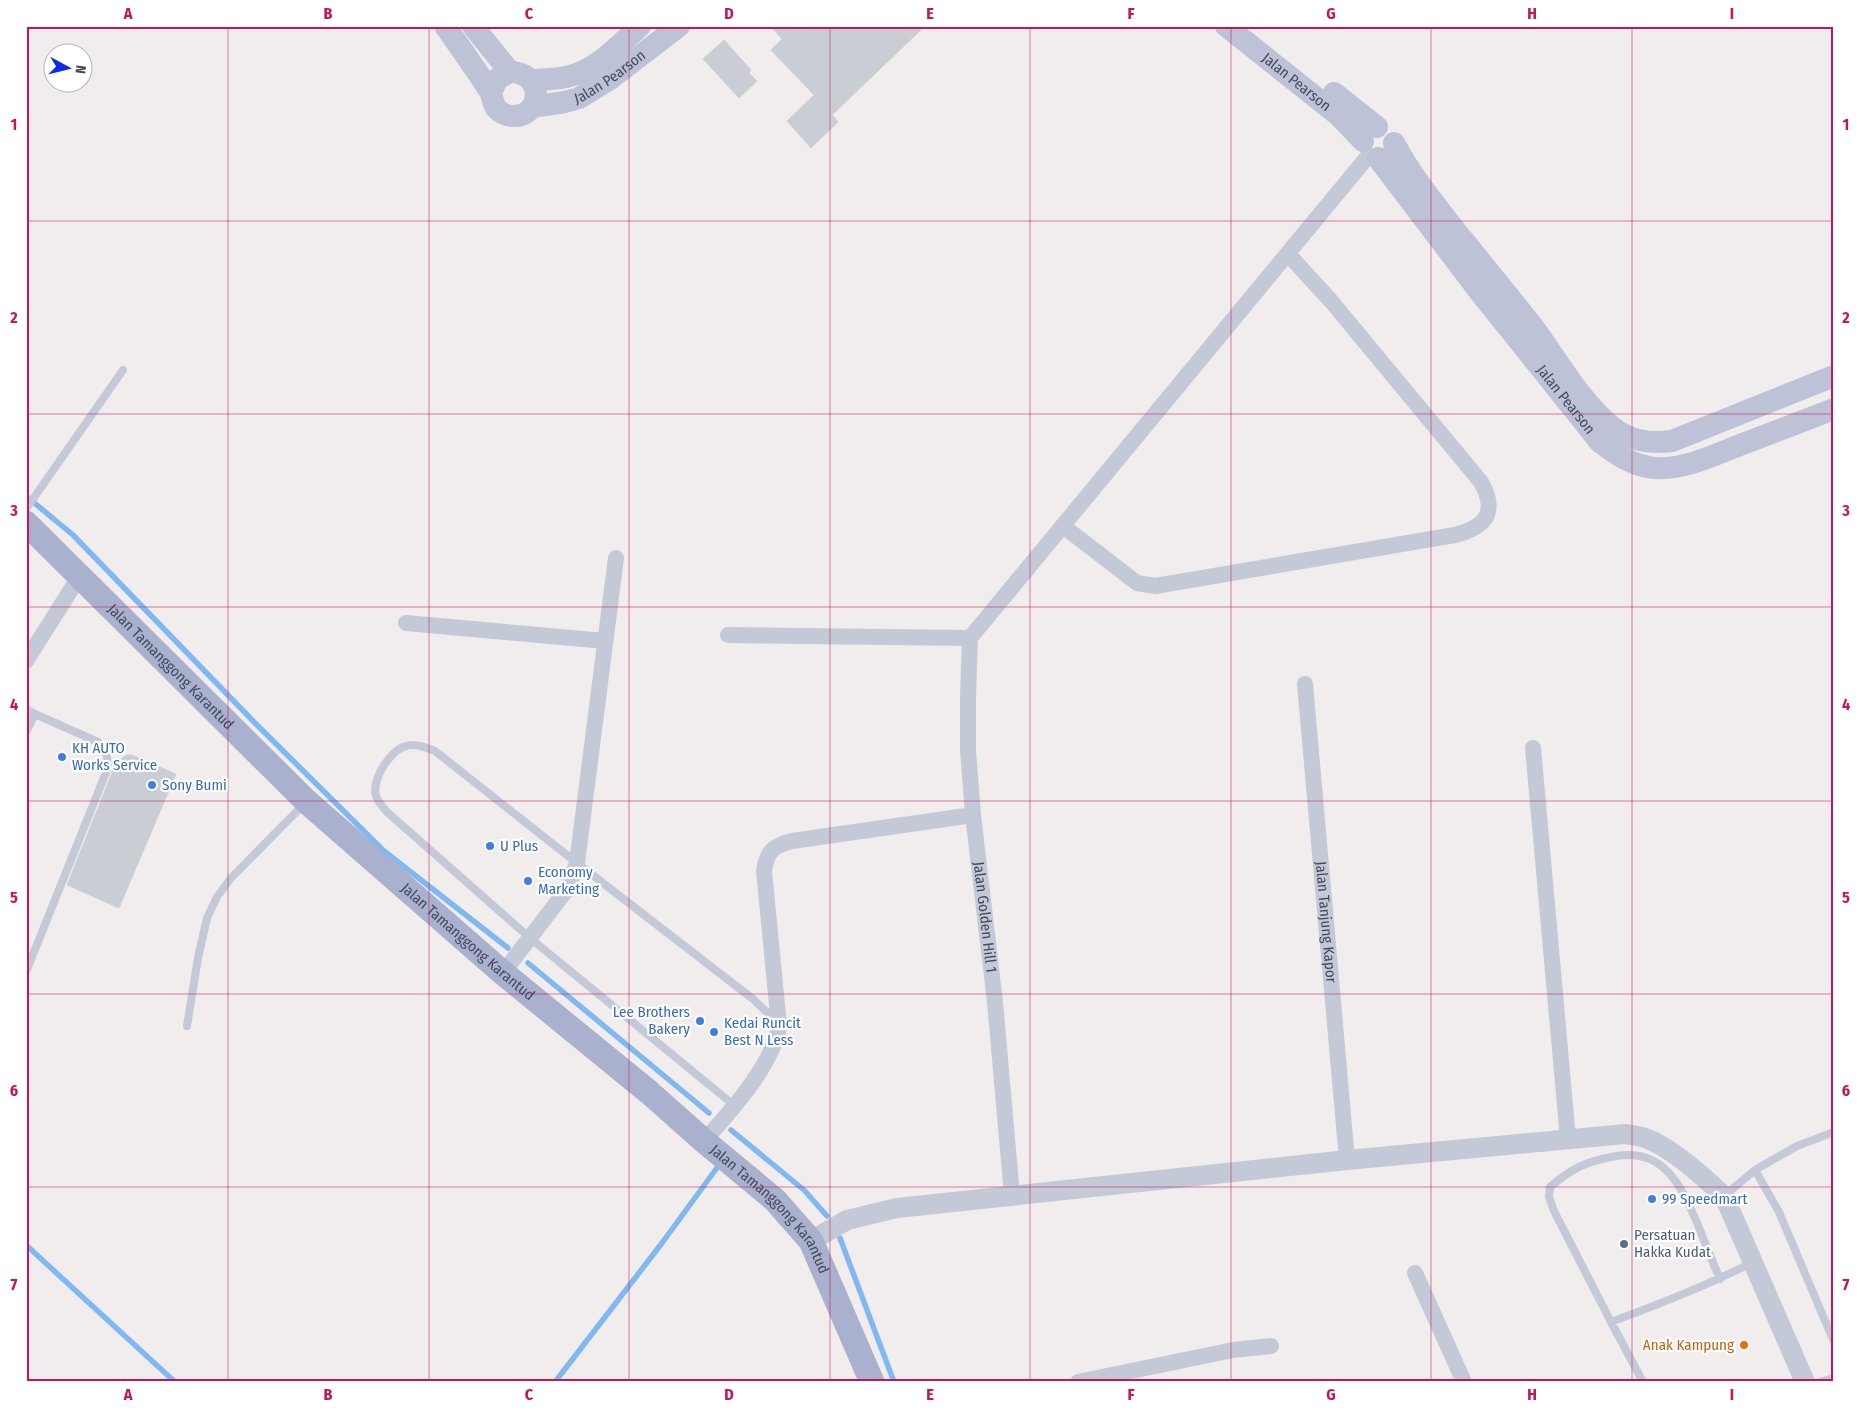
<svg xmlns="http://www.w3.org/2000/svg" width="1860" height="1408" font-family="'Fira Sans Condensed',sans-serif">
  <rect width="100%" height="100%" fill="#f0edec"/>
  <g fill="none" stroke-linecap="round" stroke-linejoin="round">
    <path stroke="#80b8f2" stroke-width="5.5" d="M26 496 73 535 256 724 384 851 508 948
      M528 963 709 1113
      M731 1130 804 1190 827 1216
      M840 1238 894 1382
      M26 1245 175 1382
      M555 1382 662 1243 719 1165"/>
  </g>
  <path fill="#cbcdd5" stroke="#d0d0d9" d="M770 26H925L832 115 838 122 811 148 787 121 814 95 771 50 782 39Z
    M724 40 751 70 749 73 757 81 739 98 703 59Z
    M126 755H132L176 774 119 908 67 885 116 763Z"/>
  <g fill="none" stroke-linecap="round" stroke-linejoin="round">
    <path stroke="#c4c9d8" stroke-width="8" d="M26 509 123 370
      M26 709 35 714 26 732
      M26 972 107 770C109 759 107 750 98 742L35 714
      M187 1026 198 958 207 918 217 897 231 878 305 803
      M735 1106 530 938 387 812C382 806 376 800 375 792 375 774 393 745 412 745 420 745 428 748 435 751L577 863 753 999 776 1021
      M1755 1170 1779 1212 1834 1342
      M1724 1196 1755 1170 1797 1146 1834 1132
      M1720 1279C1712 1261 1705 1243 1698 1225 1681 1185 1663 1145 1611 1157 1585 1162 1571 1169 1550 1187L1549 1197 1554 1211 1611 1322C1659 1304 1706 1286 1751 1263
      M1611 1322 1643 1382
      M1819 1382 1834 1378"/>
    <g stroke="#c4c9d8" stroke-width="16">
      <path d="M1063 526 1137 583 1155 586 1455 535C1486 527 1498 512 1481 482L1331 301 1288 254"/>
      <path d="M406 623 605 641"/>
      <path d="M728 635 970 638"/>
      <path d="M970 638 1369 155"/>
      <path id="s1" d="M970 638 968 697V750L973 815 995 1002 1012 1195"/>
      <path d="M26 661 79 577"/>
      <path id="s2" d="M1305 684 1347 1160"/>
      <path d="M1533 748 1568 1139"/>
      <path d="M503 973 568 888 577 863 616 558"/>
      <path d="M704 1141C730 1112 774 1064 779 1025L764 871C767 851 773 846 792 841L973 815"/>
      <path d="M1415 1273 1464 1382"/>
      <path d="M1078 1382 1233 1350 1271 1346"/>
    </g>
    <path stroke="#c4c9d8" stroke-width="20" d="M811 1241 847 1220 897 1208 1347 1160 1625 1134C1632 1135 1639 1136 1645 1138 1669 1146 1705 1178 1724 1196L1805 1382"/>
    <g stroke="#bdc2d7" stroke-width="22">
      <path d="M445 26C460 47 475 68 489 90 493 95 492 102 496 108 500 113 507 116 513 116 541 118 547 73 510 72L497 79 491 93"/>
      <path d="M473 26 510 72"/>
      <path id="s3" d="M1226 26 1338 115 1363 141"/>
      <path d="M531 80C544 79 557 80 570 76 598 69 619 45 640 26"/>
      <path d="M1334 93 1377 127"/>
      <path id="s4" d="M532 107 565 102 579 98 610 79 679 26"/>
      <path d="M1394 143C1411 175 1433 202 1455 230 1481 262 1508 295 1534 328 1557 359 1581 402 1611 426 1629 441 1649 444 1672 441L1834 376"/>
      <path id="s5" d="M1378 158 1479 291 1600 442C1617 455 1633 466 1655 468 1684 470 1714 455 1740 445 1771 433 1802 421 1834 409"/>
    </g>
    <path stroke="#aab1ce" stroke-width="25" id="s6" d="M26 523 306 801 503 973 650 1093 704 1141 775 1200 811 1241 872 1382"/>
  </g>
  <path fill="none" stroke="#c2185b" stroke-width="1" stroke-opacity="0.55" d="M228 26V1382M429 26V1382M629 26V1382M830 26V1382M1030 26V1382M1231 26V1382M1431 26V1382M1632 26V1382M26 221H1834M26 414H1834M26 607H1834M26 801H1834M26 994H1834M26 1187H1834"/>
  <g fill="#3f7fe0" stroke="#fff" stroke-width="2">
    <circle cx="62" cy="757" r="5"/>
    <circle cx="152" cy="785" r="5"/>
    <circle cx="490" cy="846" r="5"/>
    <circle cx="528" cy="881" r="5"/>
    <circle cx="700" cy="1021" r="5"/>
    <circle cx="714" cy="1032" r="5"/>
    <circle cx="1652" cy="1199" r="5"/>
  </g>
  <circle fill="#5c6f8a" stroke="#fff" stroke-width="2" cx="1624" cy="1244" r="5"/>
  <circle fill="#e8710a" stroke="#fff" stroke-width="2" cx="1744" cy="1345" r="5"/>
  <g text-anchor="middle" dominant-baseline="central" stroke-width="4.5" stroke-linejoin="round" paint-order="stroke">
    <g font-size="15" fill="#44495b" stroke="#fff">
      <text stroke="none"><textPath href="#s4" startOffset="85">Jalan Pearson</textPath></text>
      <text stroke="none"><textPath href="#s3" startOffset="90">Jalan Pearson</textPath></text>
      <text stroke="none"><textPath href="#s5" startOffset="306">Jalan Pearson</textPath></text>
      <text stroke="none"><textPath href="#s6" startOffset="204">Jalan Tamanggong Karantud</textPath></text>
      <text stroke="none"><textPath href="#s1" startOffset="280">Jalan Golden Hill 1</textPath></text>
      <text stroke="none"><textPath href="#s2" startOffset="239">Jalan Tanjung Kapor</textPath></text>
      <text stroke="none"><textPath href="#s6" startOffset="609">Jalan Tamanggong Karantud</textPath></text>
      <text stroke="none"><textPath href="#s6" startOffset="1014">Jalan Tamanggong Karantud</textPath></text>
    </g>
    <g font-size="15" fill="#366cbe" stroke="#fff" text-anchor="start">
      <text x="72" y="748">KH AUTO<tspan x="72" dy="17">Works Service</tspan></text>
      <text x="162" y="785">Sony Bumi</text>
      <text x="500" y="846">U Plus</text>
      <text x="538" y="872">Economy<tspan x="538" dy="17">Marketing</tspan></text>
      <text x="690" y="1012" text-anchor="end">Lee Brothers<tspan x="690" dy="17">Bakery</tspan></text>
      <text x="724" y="1023">Kedai Runcit<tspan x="724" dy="17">Best N Less</tspan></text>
      <text x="1662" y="1199">99 Speedmart</text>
    </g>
    <g font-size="15" fill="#4e5e75" stroke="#fff" text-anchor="start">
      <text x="1634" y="1235">Persatuan<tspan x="1634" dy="17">Hakka Kudat</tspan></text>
    </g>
    <g font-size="15" fill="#c56008" stroke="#fff" text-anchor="end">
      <text x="1734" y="1345">Anak Kampung</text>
    </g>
  </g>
  <rect width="1860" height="1408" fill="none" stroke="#ffffff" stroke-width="55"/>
  <g transform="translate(68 68) rotate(97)"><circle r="24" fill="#ffffff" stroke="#b4b6bd"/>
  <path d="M0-4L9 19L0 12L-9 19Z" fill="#0c2bea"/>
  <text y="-8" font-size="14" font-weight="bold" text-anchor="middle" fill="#44495b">N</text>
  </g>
  <rect x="28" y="28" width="1804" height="1352" fill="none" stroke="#c2185b" stroke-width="2"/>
  <g font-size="16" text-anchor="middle" font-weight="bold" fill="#c2185b">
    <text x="128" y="19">A</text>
    <text x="328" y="19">B</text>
    <text x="529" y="19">C</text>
    <text x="729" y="19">D</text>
    <text x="930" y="19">E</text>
    <text x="1131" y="19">F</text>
    <text x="1331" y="19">G</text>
    <text x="1532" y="19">H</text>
    <text x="1732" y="19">I</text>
    <text x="14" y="130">1</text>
    <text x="1846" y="130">1</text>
    <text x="14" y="323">2</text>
    <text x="1846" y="323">2</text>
    <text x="14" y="516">3</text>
    <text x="1846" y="516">3</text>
    <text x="14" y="710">4</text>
    <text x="1846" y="710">4</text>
    <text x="14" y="903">5</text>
    <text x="1846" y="903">5</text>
    <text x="14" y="1096">6</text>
    <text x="1846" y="1096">6</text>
    <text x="14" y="1290">7</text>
    <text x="1846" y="1290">7</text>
    <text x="128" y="1400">A</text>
    <text x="328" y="1400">B</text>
    <text x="529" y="1400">C</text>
    <text x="729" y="1400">D</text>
    <text x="930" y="1400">E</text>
    <text x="1131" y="1400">F</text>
    <text x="1331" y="1400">G</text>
    <text x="1532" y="1400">H</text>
    <text x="1732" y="1400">I</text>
  </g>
</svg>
